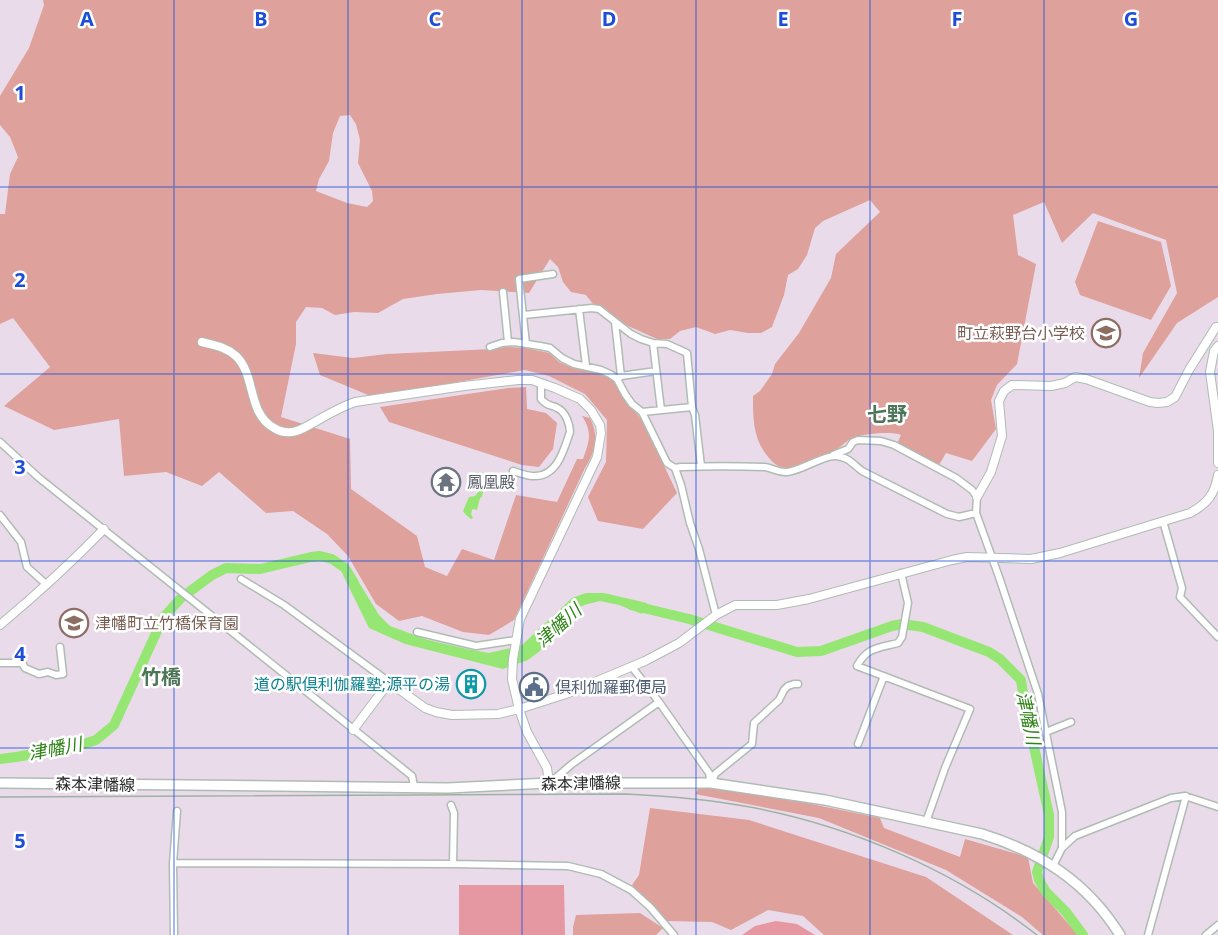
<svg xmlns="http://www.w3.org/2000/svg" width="1218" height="935" font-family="'Noto Sans','Noto Sans JP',sans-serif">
  <rect width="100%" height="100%" fill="#eadbea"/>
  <path fill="#dea19b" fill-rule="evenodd" d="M43 0H1218V297L1177 323 1139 378 1143 353 1177 293 1166 240 1093 213 1062 243 1044 202 1013 215 1018 255 1036 264 1017 364 997 385 991 400 996 429 972 461 946 453 939 465 923 458 897 444 901 435C892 431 865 434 855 437 848 439 842 446 836 450 826 455 799 469 788 468 779 468 774 464 769 458 753 440 753 419 753 396L760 391 772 374 775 364 799 333 831 278 836 254 880 212 870 200 823 221 815 228 807 255 798 269 788 275 784 295 772 327 761 333H748L730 330 715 334 696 327 680 331 670 339H657L626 325 593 304 586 295 571 292 563 282 558 267 550 259 529 293 481 290 437 294 403 299 378 313 354 312 335 315 322 308 306 307 296 322V344L281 417 350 439 351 489 417 536 425 567 447 576 462 549 494 560 516 495 557 502 577 459H583C589 442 593 433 582 416L590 418C600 438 595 452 584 470L514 620 489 635 463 632 422 616 399 621 376 604 348 556 327 534 293 511 266 513 219 472 202 486 166 472 124 476 119 419 54 430 4 406 50 367 13 318 0 324V214H5L10 174 18 157 10 137 0 125V96L29 48 44 5ZM350 115 356 124 360 140 358 163 372 191 373 201 367 207 347 203 316 191 319 179 329 161 333 133 340 116Z
    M1098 221 1161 242 1171 286 1151 320 1080 295 1075 282Z
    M506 347 526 348 549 353 559 362 573 368 586 369 607 375 613 378 627 402 643 421 677 493 643 529 598 521 588 497 606 462 607 420 585 394 549 376 525 370 373 397 320 375 313 353 353 358 387 354 492 349Z
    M526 387 527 409 546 413 557 423 553 449 539 467 522 465 389 422 380 407 508 388Z
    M700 786 777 797 880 818 884 828 960 857 965 839 1028 857 1033 883 1078 935H1043L1022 917 946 870 819 818 695 794Z
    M650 808 749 820 926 877 1013 935H824L803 916 768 910 731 930 712 922 666 921 632 885 639 875Z
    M640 913 663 928 656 935H573V927L576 915Z"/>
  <path fill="#e597a2" d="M459 885H564L565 935H459Z
    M776 921 797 924 815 935H742L755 926Z"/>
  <path fill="#96e674" d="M475 472 484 473C491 483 483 488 482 497L480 498 477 510 473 509 472 510 471 514 473 518 471 519 466 515 463 511 469 497 475 496 479 491V487C475 482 473 478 475 472Z
    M352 571 379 615 390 626 428 640 467 649 489 653 522 645 572 598 586 593H604L647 603 642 614 619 605 600 601 584 605 571 612 540 651 528 660 503 669 405 644 369 628 343 575Z"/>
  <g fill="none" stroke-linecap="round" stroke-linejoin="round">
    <path stroke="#96e674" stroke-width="10" d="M631 605 689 619 797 652 821 651 892 626 902 624 923 627 989 652 1000 659 1021 680 1025 706 1049 815V837L1037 872 1039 880 1046 892 1066 912 1083 935
      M0 759 16 757 74 747 96 740 114 725 163 618 181 598 212 575 226 568 260 569 311 557 320 556 332 559 345 568 354 583"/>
    <g stroke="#afbcb3" stroke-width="9">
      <path id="minor" d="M503 292 508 342
        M579 309 586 366
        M524 315 592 308 599 309 631 334 641 339 653 343 667 344 687 353 692 407 695 415 701 466
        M615 322 621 376 617 379
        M653 343 661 410
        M526 344 519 279 553 274
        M490 347 502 343 514 342 540 346 550 348 562 358 574 364 601 370 610 374 617 379 625 394 632 404 642 412 667 463 675 468
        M621 376 656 371
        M642 412 692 407
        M0 442 38 477 412 776 414 786
        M833 455 848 449 853 442 858 440 881 441 894 445 956 478 972 490 977 497 976 513 999 577 1038 694 1062 812V848
        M513 471C520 473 529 477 536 476 558 475 564 449 570 432 570 425 566 413 559 409 552 404 549 408 541 399V383
        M0 515 21 542 27 567 47 585
        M1163 521 1182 588 1180 597 1218 637
        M901 573 908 603 902 637 898 643C879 648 867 647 857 666L970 709 945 768 926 822
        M241 579 284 605 389 682
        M716 615 699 549 690 523 681 485 675 468 681 467C709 466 737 466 765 467 773 468 778 473 787 472 801 471 824 455 835 456 847 456 853 464 862 471L947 514 959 517 976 513
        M417 632 476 646 516 640
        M0 663H22L25 668 39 674 48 672 56 675 63 674 60 647
        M632 667 659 702 709 773 711 783
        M1046 732 1071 722
        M858 744 884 676
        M551 782 572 764 659 702
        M712 782 715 774 752 744 754 723 779 700 784 690 788 686 794 684H798
        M451 805 454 813 453 864
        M173 863 453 864 568 866 601 874 631 890 650 907 674 935
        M1053 866 1062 848 1075 836 1171 798 1185 796 1218 807
        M174 935 173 863 177 811
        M1148 935 1186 796
        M1206 935 1218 925"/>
    </g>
    <g stroke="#afbcb3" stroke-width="10">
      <path id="tertiary" d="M202 342C214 345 226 347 236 356 256 375 247 413 274 428 279 431 286 433 292 432 300 431 307 426 313 423 327 415 340 407 355 402L464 386 518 380H532L555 388 580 399 591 410 600 425 601 433 597 457 520 619 513 659 512 679 519 709 527 732 547 768 549 783
        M1218 346 1214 351 1210 372 1218 431V463
        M977 497 991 472 1002 436 999 401 1004 391 1012 385 1051 386 1065 383 1075 377 1086 379 1150 402 1158 403 1167 402 1175 397 1189 370 1216 327H1218
        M0 625C37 594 71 563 104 529
        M353 730 389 682 425 708 436 712 452 715 498 714 519 709 566 694 645 661 679 643 716 615 735 605H777L809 599 952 560 967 557 1031 559 1060 553 1190 513C1207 504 1215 494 1218 475"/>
    </g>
    <g stroke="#afbcb3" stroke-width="12">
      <path id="secondary" d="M0 783 448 788 549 783H711L825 800 982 834C1040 852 1087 882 1120 935"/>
    </g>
    <use href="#minor" stroke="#fff" stroke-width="6"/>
    <use href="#tertiary" stroke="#fff" stroke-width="8"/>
    <use href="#secondary" stroke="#fff" stroke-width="9"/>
    <path stroke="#9eb2a4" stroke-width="1.5" d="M0 797 626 794C665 796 704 799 744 806 847 824 954 870 1037 935"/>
  </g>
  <path fill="none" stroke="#1d4ed8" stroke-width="1.5" stroke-opacity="0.55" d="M174 0V935M348 0V935M522 0V935M696 0V935M870 0V935M1044 0V935M0 187H1218M0 374H1218M0 561H1218M0 748H1218"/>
  <defs>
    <g id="school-ring" transform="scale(1.5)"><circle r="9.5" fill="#fff" stroke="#8d6e63" stroke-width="1.5"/><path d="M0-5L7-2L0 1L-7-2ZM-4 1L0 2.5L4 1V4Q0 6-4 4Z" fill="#8d6e63"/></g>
    <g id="temple-ring" transform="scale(1.5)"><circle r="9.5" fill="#fff" stroke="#6b7280" stroke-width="1.5"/><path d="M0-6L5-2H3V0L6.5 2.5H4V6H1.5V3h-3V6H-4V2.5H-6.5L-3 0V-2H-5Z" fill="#6b7280"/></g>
    <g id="building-ring" transform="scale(1.5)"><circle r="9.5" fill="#fff" stroke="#0f9aa8" stroke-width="1.5"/><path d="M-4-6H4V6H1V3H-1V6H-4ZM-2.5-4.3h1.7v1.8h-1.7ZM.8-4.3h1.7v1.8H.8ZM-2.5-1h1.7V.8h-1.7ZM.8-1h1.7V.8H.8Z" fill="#0f9aa8"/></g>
    <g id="civic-ring" transform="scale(1.5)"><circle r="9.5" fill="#fff" stroke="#5c6f8a" stroke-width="1.5"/><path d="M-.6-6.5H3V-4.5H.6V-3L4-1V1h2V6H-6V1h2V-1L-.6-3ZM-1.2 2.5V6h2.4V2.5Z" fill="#5c6f8a"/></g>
  </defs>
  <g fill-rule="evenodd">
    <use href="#school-ring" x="1106" y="333"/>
    <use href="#temple-ring" x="446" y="482"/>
    <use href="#school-ring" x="74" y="623"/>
    <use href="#building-ring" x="471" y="684"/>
    <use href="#civic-ring" x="534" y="687"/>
  </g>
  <g text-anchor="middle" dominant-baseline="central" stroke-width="5" stroke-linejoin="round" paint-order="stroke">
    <g font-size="16" fill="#785e54" stroke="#fff" text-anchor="end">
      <text x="1085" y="333">町立萩野台小学校</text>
      <text x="95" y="623" text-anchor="start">津幡町立竹橋保育園</text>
    </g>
    <g font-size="16" fill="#5b616d" stroke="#fff" text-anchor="start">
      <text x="467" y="482">鳳凰殿</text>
    </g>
    <g font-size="16" fill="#0d838f" stroke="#fff" text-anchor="end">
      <text x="450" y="684">道の駅倶利伽羅塾;源平の湯</text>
    </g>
    <g font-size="16" fill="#4e5e75" stroke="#fff" text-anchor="start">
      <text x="555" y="687">倶利伽羅郵便局</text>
    </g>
    <g font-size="16" fill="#292929" stroke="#fff">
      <text transform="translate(581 783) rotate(-1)">森本津幡線</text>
      <text transform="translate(95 784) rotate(1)">森本津幡線</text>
    </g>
    <g font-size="18" font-style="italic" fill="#2d8315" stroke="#fff">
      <text transform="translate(558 625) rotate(-42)">津幡川</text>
      <text transform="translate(1029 718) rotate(78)">津幡川</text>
      <text transform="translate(55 748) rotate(-11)">津幡川</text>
    </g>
    <g font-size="20" font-weight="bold" fill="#4c7657" stroke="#fff">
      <text x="887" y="413">七野</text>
      <text x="161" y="676">竹橋</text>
    </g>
  </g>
  <g font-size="20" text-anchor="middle" font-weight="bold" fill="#1d4ed8" stroke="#fff" stroke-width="5" stroke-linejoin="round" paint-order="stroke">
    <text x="87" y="26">A</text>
    <text x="261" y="26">B</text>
    <text x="435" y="26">C</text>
    <text x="609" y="26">D</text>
    <text x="783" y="26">E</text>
    <text x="957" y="26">F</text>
    <text x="1131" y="26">G</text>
    <text x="20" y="100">1</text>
    <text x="20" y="287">2</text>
    <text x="20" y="474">3</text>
    <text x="20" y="661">4</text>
    <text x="20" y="848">5</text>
  </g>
</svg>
